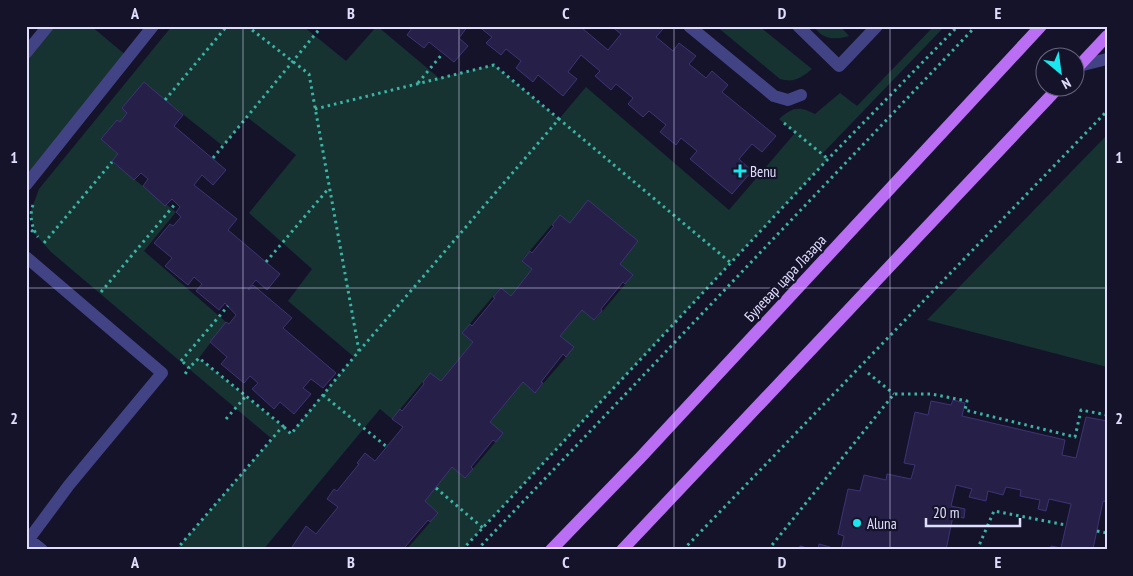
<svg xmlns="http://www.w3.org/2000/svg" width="1133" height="576" font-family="'PT Sans Narrow',sans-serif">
  <rect width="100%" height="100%" fill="#15132a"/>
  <path fill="#163331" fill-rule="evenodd" d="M47 26H91L128 57 26 185V52Z
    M172 26H303L346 61 377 26 439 78 494 65 559 119 586 87 729 210 795 133 779 119C793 107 798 106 815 114L840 93 857 106 934 26H945L822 154 828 159 462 550H406L438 513 425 501 452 467 465 478 503 433 490 422 523 382 536 392 566 357 560 336 582 310 595 320 633 275 620 264 638 241 589 201 570 223 560 215 522 260 532 269 511 296 500 288 462 333 473 342 441 381 430 373 392 419 380 409 263 550H176L272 439 51 252 35 234 30 213 39 189ZM165 100 223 146 247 117 296 155 249 213 312 269 288 301 354 357 291 433 199 358 226 322 144 251 176 212 112 162 118 154 101 139 117 120 120 122 127 113 122 108Z
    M716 26H759L812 69C801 78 794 83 780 79Z
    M814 26H840L849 36C835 40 822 40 814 26Z
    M1107 135V367L927 320Z"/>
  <path fill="#262049" stroke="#3d3474" d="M410 26H468L459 38 468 46 454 62 429 42 424 48 407 35 412 28Z
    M478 26H583L582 28 608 50 621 34 611 26H660L663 29 656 37 673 51 679 43 696 56 689 64 706 78 712 71 728 85 722 92 776 136 762 152 752 144 739 159 752 171 732 194 690 159 697 151 681 138 676 145 660 132 666 125 649 111 643 117 628 104 633 98 616 84 611 90 595 76 600 71 581 55 568 72 577 79 563 96 538 75 533 82 516 68 521 61 506 49 501 55 486 43 492 37Z
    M144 82 183 115 174 126 226 170 213 185 202 175 194 185 237 219 228 230 280 274 267 290 256 280 248 289 249 290 253 285 292 318 283 328 336 373 323 388 311 379 303 388 311 394 294 414 280 402 274 409 252 389 258 383 250 376 244 383 221 364 227 357 210 342 226 322 229 324 236 315 225 303 219 310 196 291 202 284 194 277 188 285 165 266 172 258 154 243 170 224 173 226 181 217 176 212 180 207 172 199 165 206 143 186 148 179 141 173 134 180 112 161 118 154 101 139 117 120 120 122 127 113 122 108Z
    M588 200 638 241 620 264 633 275 625 284 623 282 601 309 602 311 594 320 582 310 560 336 574 347 566 357 563 354 541 382 543 383 535 393 523 382 490 422 503 433 496 442 493 440 471 467 473 469 465 478 452 467 425 501 438 513 430 522 428 520 405 547 407 548 406 550H390L387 548 386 550H290L306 526 316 534 338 507 327 499 334 489 337 491 359 464 357 463 365 453 375 461 403 427 392 419 400 409 402 411 424 384 423 382 430 373 441 381 473 342 462 333 470 324 472 326 495 298 493 297 501 288 511 296 532 269 522 261 530 251 532 253 554 226 552 225 560 215 570 223Z
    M953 400 965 403 962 416 1065 440 1062 455 1076 458 1086 417 1107 421V502L1103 501 1093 549 1098 550H1050L1051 546 1061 548 1071 504 1049 499 1046 511 1038 509 1040 500 1020 496 1021 490 1006 487 1003 495 988 491 986 501 969 497 972 489 956 485 951 506 965 509 964 518 953 516 946 550H841L844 536 838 534 848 489 860 491 864 475 886 480 887 474 911 479 915 465 904 463 915 412 928 415 931 401 951 405Z
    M819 544 830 547V550H818Z
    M800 546 815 550H799Z"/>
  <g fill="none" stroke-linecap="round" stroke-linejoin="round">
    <path stroke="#3ab5a5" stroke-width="3" stroke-dasharray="2.5 4" stroke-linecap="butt" d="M247 26 309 74 359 351 291 434 283 426
      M418 83 443 53
      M165 100 227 26
      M315 109 494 65 559 119
      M784 123 828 159
      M213 158 322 26
      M33 205C29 215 32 229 38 237
      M26 226 35 233
      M44 243 112 162
      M266 262 329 188
      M101 292 176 203
      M359 351 559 119 731 263
      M181 361 228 306
      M183 362 189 368 185 374
      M868 373 894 394
      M323 395 387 447
      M226 419 246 396
      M436 488 483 528
      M1097 531 1107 533
      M176 550 283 426 199 358 189 368
      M462 550 828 159 958 26
      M477 550 976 26
      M683 550 1107 111
      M768 550 894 394H931L967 401 965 410 1075 437 1081 410 1107 415
      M977 550 994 511 1066 525"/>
    <path stroke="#424385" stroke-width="12" d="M689 26 774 96 788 100 801 95
      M798 26 839 66 877 26
      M26 53 48 26
      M1079 66 1107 59
      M26 185 153 26
      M26 257 162 373 69 485 29 539
      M26 537 42 550"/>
    <path stroke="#b96ef4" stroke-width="12" d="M1076 69 1107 36
      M551 550 640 458 1041 26
      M622 550 1058 88"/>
  </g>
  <path fill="none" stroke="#e0defd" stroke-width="1" stroke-opacity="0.55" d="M243 26V550M459 26V550M674 26V550M890 26V550M26 288H1107"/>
  <g fill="#19e6ee" stroke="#15132a" stroke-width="2">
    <path d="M737.5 163.5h5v5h5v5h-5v5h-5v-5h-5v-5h5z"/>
    <circle cx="857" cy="523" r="5"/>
  </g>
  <g text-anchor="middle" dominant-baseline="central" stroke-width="4.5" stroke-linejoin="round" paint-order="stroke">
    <g font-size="15" fill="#e0defd" stroke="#15132a" text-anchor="start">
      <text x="750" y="171">Benu</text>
      <text x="867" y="523">Aluna</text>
    </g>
    <g font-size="15" fill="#e0defd" stroke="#15132a">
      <text transform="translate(785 278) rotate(-47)">Булевар цара Лазара</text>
    </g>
  </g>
  <rect width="1133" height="576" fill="none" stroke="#15132a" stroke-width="55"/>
  <g transform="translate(1060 72) rotate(151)"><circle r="24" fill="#15132a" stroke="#66647e"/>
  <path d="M0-4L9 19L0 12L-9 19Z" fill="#19e6ee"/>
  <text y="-8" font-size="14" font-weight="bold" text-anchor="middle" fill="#e0defd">N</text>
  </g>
  <path d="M926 518v8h94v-8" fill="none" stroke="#e0defd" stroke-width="2.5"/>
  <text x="933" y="518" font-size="15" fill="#e0defd" stroke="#15132a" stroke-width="4" paint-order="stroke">20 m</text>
  <rect x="28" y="28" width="1078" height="520" fill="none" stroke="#e0defd" stroke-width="2"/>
  <g font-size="16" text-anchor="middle" font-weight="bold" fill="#e0defd">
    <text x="135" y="19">A</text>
    <text x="351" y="19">B</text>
    <text x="566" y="19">C</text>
    <text x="782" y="19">D</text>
    <text x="998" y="19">E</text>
    <text x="14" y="163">1</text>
    <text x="1119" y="163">1</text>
    <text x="14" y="424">2</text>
    <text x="1119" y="424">2</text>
    <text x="135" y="568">A</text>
    <text x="351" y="568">B</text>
    <text x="566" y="568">C</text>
    <text x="782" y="568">D</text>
    <text x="998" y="568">E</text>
  </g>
</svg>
